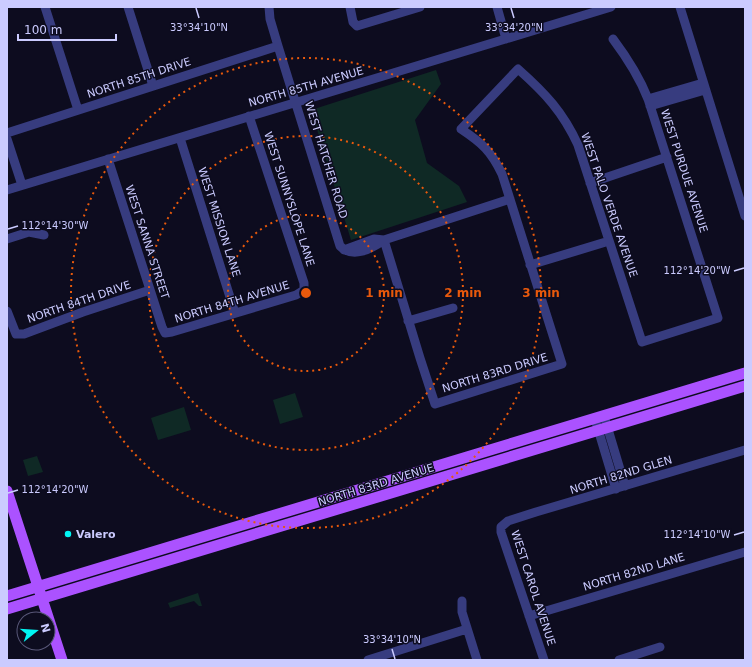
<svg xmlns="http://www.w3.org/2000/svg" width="752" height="667" font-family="'DejaVu Sans',sans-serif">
  <rect width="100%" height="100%" fill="#0d0c1f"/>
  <path fill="#0f2925" d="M436 70 441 84 415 120 427 163 459 186 467 202 351 240 311 110Z
    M295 393 303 417 280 424 273 400Z
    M184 407 191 430 158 440 151 418Z
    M37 456 43 472 28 476 23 460Z
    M198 593 202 606H199L194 601 170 608 168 603Z"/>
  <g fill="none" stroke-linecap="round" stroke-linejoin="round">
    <path stroke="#373c7f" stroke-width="9" d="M45 7 78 110
      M128 7 153 86
      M269 7 270 19 278 46 340 246C353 259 371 249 384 240L510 199
      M350 7 353 22 357 26 420 7
      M497 7 506 39
      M680 7 745 216
      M648 99 703 83
      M650 106 705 90
      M7 133 278 46
      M180 138 235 313
      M7 139 22 185
      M108 159 162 327 165 333 172 332 296 295 304 290V283L249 116
      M590 183 667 157
      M7 190 611 7
      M7 239 29 232 44 235
      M384 240 420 358 435 404 562 364 502 174C491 151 482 143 461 129L518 69C545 93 563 112 578 145L642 342 718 318 648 99C639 76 628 59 613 39
      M344 250 374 239 384 240
      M530 265 609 241
      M7 311 16 334H24L83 312 150 290
      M408 321 453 308
      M604 416 625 486
      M595 419 616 489
      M462 601V612L477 660
      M529 616 745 552
      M368 660 467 629
      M544 660 501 532V527L508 521 536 512 745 450
      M619 660 660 647"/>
    <path stroke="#ab52ff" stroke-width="11" d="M7 491 62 660
      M7 596 745 373
      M7 609 745 386"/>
  </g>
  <path fill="none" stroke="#cbcbff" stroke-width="1.5" d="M196 8 199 18M511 8 514 18M8 229 18 226M734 271 744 268M8 493 18 490M734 535 744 532M392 649 395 659"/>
  <g fill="none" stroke="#e8590c" stroke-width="2" stroke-dasharray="2 4">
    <circle cx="306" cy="293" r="78"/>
    <circle cx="306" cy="293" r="157"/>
    <circle cx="306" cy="293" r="235"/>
  </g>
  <circle fill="#00f6f3" stroke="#0d0c1f" stroke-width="1.5" cx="68" cy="534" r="4"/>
  <g text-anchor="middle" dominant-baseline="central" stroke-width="3" stroke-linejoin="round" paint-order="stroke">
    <g font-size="11" fill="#cbcbff" stroke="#0d0c1f">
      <text transform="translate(139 78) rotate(-18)">NORTH 85TH DRIVE</text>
      <text transform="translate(306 87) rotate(-16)">NORTH 85TH AVENUE</text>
      <text transform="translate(326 160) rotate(73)">WEST HATCHER ROAD</text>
      <text transform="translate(684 171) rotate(72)">WEST PURDUE AVENUE</text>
      <text transform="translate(289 199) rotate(72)">WEST SUNNYSLOPE LANE</text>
      <text transform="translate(609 205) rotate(71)">WEST PALO VERDE AVENUE</text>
      <text transform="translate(219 222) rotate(72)">WEST MISSION LANE</text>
      <text transform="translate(147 242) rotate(72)">WEST SANNA STREET</text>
      <text transform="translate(79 302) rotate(-19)">NORTH 84TH DRIVE</text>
      <text transform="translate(232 302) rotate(-17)">NORTH 84TH AVENUE</text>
      <text transform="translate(495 373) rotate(-17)">NORTH 83RD DRIVE</text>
      <text transform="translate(621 475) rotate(-17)">NORTH 82ND GLEN</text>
      <text transform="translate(376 485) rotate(-17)">NORTH 83RD AVENUE</text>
      <text transform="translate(634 572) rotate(-17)">NORTH 82ND LANE</text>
      <text transform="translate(533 588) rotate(72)">WEST CAROL AVENUE</text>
    </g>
    <g font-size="11" font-weight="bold" fill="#cbcbff" stroke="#0d0c1f" text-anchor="start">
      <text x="76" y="534">Valero</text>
    </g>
  </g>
  <g font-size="10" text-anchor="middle" fill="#cbcbff" stroke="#0d0c1f" stroke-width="3" stroke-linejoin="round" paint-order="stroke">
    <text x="199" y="31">33°34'10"N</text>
    <text x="514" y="31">33°34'20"N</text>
    <text x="55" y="229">112°14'30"W</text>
    <text x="697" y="274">112°14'20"W</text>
    <text x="55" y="493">112°14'20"W</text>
    <text x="697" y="538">112°14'10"W</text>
    <text x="392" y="643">33°34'10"N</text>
  </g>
  <circle cx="306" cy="293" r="6" fill="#e8590c" stroke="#0d0c1f" stroke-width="2"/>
  <g font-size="12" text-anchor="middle" font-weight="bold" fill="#e8590c" stroke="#0d0c1f" stroke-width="3" stroke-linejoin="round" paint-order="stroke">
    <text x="384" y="297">1 min</text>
    <text x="463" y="297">2 min</text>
    <text x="541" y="297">3 min</text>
  </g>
  <rect width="752" height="667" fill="none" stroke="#cbcbff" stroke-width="16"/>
  <g transform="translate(36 631) rotate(73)"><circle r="19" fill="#0d0c1f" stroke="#595879"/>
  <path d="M0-3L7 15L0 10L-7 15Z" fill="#00f6f3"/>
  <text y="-6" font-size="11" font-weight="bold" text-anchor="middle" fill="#cbcbff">N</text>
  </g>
  <path d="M18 34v6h98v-6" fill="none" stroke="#cbcbff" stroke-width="2"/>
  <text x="24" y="34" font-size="12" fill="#cbcbff" stroke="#0d0c1f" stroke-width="3" paint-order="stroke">100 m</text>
</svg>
